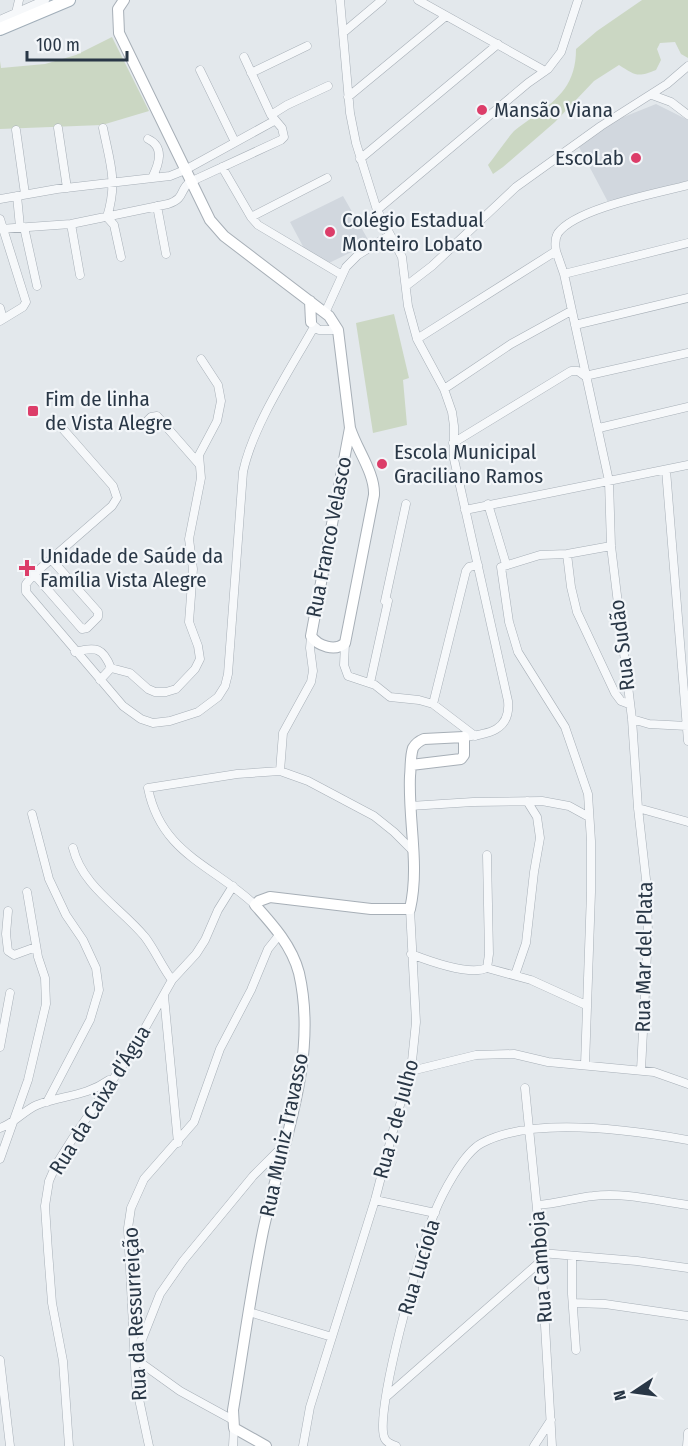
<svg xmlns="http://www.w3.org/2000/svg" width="688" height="1446" font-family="'Fira Sans Condensed',sans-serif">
  <rect width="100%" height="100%" fill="#e3e8ec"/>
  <path fill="#d1d7de" d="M656 104 688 120V181L608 202 579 147 611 122Z
    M343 196 370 243 329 263 306 252 290 222Z"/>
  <path fill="#cbd7c3" d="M642 0H688V58L681 54 675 42 660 43 657 49 661 60 656 70C637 78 635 75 619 65L594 81 555 122 503 167 493 174 488 165C497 154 505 141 514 131 520 126 527 121 533 117 560 98 576 83 576 49L597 31Z
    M112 37 149 111 102 125 0 129V61L1 68 45 64 76 55Z
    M394 314 409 378 403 380 407 425 373 433 356 323Z"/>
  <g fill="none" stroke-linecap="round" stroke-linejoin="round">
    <g stroke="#a7afb7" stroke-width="9">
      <path id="street" d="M340 0 350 113 356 143 377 210 402 257 408 306 417 339 444 389 452 412 454 426V459L508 701C511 731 488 734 464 737
        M418 0 545 71
        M16 13 19 0
        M0 20 45 0
        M344 32 382 0
        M200 70 235 142
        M251 73 307 46
        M652 95 671 102 688 115
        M348 97 446 16
        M271 115 287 105 328 86
        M58 128 67 188
        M103 128C110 163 118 181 107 217L114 225 121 257
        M16 130 25 194
        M148 139C165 147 159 164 152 178
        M360 159 498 44
        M222 167 251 217 258 225 342 275
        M17 196 20 227
        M0 199 57 189 170 176 185 170 274 121
        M157 206 166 254
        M377 210 528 83 548 69 561 52 578 0
        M251 217 327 178
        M0 219 26 302 23 307 0 321
        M71 224 80 275
        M24 227 37 286
        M0 229 71 224 168 204C186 198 179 190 190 182L281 140 284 137 282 128 271 115 244 57
        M556 251C555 245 555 238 558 233 576 208 658 193 688 185
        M564 274 688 243
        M406 286 432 266 516 187 601 126 667 84 688 66
        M0 308 3 319
        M325 313 346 267 358 255 390 235
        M312 324 319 330H338
        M575 325 688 298
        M417 339 556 251 564 274 609 481 611 546 632 719 638 808 647 888 648 934 641 1070
        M444 389 511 344 571 311
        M145 423 151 417 157 416 199 464
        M599 428 688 407
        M63 429 113 486 117 498 112 506 34 574 26 584V592L123 706 141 719 153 723 170 721 198 712 218 697 225 686 228 674 243 472C253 425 290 370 314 327
        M453 443 571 371H578L585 376 688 353
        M666 470 688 741
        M488 504 506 564
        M465 510 688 465
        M567 554 571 587 577 612 615 693 621 701 629 704
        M34 574 82 629 87 628 98 617V612L51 559
        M385 601 406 504
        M345 643 344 665 348 676 375 685 390 697 419 700 433 704 475 736
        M75 652C96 646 103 648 111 668
        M100 680 111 668 130 673 148 689 155 692H166L176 689 195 669 200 659 198 646 189 622 193 569 189 539 201 478 199 455 217 421 221 401 218 385 201 359
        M370 683 388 601
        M433 704 466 571 469 567 478 565
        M632 719 649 724 687 726
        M280 771 283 733 311 682 313 671 310 648 311 636
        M410 806 473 802 542 801 569 806 589 817
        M638 808 688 822
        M32 814 49 879 66 915 83 940 96 968 99 990 90 1020 47 1102
        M73 848C82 886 121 908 145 937 155 950 162 967 172 980
        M255 905C213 865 161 854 148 788L237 774 280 771 308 781 374 816 394 832 412 850
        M8 911 6 934 8 951 14 955 36 947
        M411 954C429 961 469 976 487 968L489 954 487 855
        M487 968 531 980 586 1005
        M515 975 526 943 534 872 540 838 537 817 527 801
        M164 996 178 1143
        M0 1047 10 993
        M585 1065 591 892V841L588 794 565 727 518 652 509 622 501 567 540 555 567 554 611 546
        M411 1071 476 1055 514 1054 548 1062 654 1072 688 1084
        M525 1088 540 1239 552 1446
        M0 1128C15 1123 23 1111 37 1105 63 1095 85 1097 109 1080
        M0 1159 28 1080 46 1004 45 978 38 957 27 892
        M375 1200 435 1213
        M537 1205C557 1204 574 1198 593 1196 624 1192 658 1201 688 1205
        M541 1253 637 1261 688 1268
        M572 1256V1294L576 1350
        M573 1303 605 1304 688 1316
        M249 1312 332 1337
        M141 1342V1363L180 1391 233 1420
        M134 1351 141 1342 160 1294 183 1261 253 1176 284 1145
        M0 1360 10 1446
        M386 1397 541 1261
        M69 1446 63 1361 52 1303 48 1251 45 1206 49 1181 56 1165 73 1138 131 1053 172 980 196 954 205 940 218 910 233 886
        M149 1446 136 1385 128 1228 131 1208 144 1179 194 1122 220 1049 251 990 268 949 280 934
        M233 1446 234 1428
        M303 1446 310 1407 375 1200 399 1108 411 1071 416 1022 410 909
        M396 1446C393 1445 387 1443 385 1439 372 1417 422 1244 434 1214 442 1194 463 1153 482 1143 532 1116 632 1130 688 1140
        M534 1446 551 1420
        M687 1446 688 1433"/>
    </g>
    <g stroke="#a7afb7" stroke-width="12">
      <path id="secondary" d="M124 0 118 9 119 33 210 220 224 236 329 316 338 330 350 428 311 636C318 646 335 652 345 643L374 495C375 473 357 450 350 428
        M310 301 311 322
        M266 1446 234 1428 233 1410C243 1350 251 1290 263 1231 281 1147 319 1060 299 973 292 946 273 925 255 905L259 901 270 897 371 909H410C420 866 408 820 410 776 411 768 410 757 413 748 416 743 419 741 424 739L464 737V755L461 759 411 765"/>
    </g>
    <g stroke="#a1aeb9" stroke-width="14">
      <path id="primary" d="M0 29 69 0"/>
    </g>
    <use href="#street" stroke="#f6f8fa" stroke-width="8"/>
    <use href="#secondary" stroke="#fff" stroke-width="10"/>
    <use href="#primary" stroke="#fff" stroke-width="12"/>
  </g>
  <g fill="#dc3d69" stroke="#f3f6f9" stroke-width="2">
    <circle cx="482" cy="110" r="6"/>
    <circle cx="636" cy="158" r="6"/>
    <circle cx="330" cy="232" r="6"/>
    <rect x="27" y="405" width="12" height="12" rx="3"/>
    <circle cx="382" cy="464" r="6"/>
    <path d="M24 559h6v6h6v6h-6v6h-6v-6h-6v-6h6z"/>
  </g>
  <g text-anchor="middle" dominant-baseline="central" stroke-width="4.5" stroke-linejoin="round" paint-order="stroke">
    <g font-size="21" fill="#293746" stroke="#f3f6f9" text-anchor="start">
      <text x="494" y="110">Mansão Viana</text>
      <text x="624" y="158" text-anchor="end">EscoLab</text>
      <text x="342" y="220">Colégio Estadual<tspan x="342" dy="24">Monteiro Lobato</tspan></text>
      <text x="45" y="399">Fim de linha<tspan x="45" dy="24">de Vista Alegre</tspan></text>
      <text x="394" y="452">Escola Municipal<tspan x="394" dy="24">Graciliano Ramos</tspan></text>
      <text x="40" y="556">Unidade de Saúde da<tspan x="40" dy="24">Família Vista Alegre</tspan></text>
    </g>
    <g font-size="21" fill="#293746" stroke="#f3f6f9">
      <text transform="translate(329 537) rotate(-79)">Rua Franco Velasco</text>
      <text transform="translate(622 645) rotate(-97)">Rua Sudão</text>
      <text transform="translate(644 957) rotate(-89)">Rua Mar del Plata</text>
      <text transform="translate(100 1100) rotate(-58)">Rua da Caixa d'Água</text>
      <text transform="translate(396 1119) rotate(-75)">Rua 2 de Julho</text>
      <text transform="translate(284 1135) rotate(-78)">Rua Muniz Travasso</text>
      <text transform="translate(419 1267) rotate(-73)">Rua Lucíola</text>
      <text transform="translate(541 1267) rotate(-94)">Rua Camboja</text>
      <text transform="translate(135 1314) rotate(-93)">Rua da Ressurreição</text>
    </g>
  </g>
  <g transform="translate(634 1392) rotate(257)" stroke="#f3f6f9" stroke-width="4.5" paint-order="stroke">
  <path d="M0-4.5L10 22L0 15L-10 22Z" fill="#293746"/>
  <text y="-9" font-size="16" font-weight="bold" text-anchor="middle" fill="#293746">N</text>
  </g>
  <path d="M27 51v9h100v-9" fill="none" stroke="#293746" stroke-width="3"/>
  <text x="36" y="51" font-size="18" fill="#293746" stroke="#f3f6f9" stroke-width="4.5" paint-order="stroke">100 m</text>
</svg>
